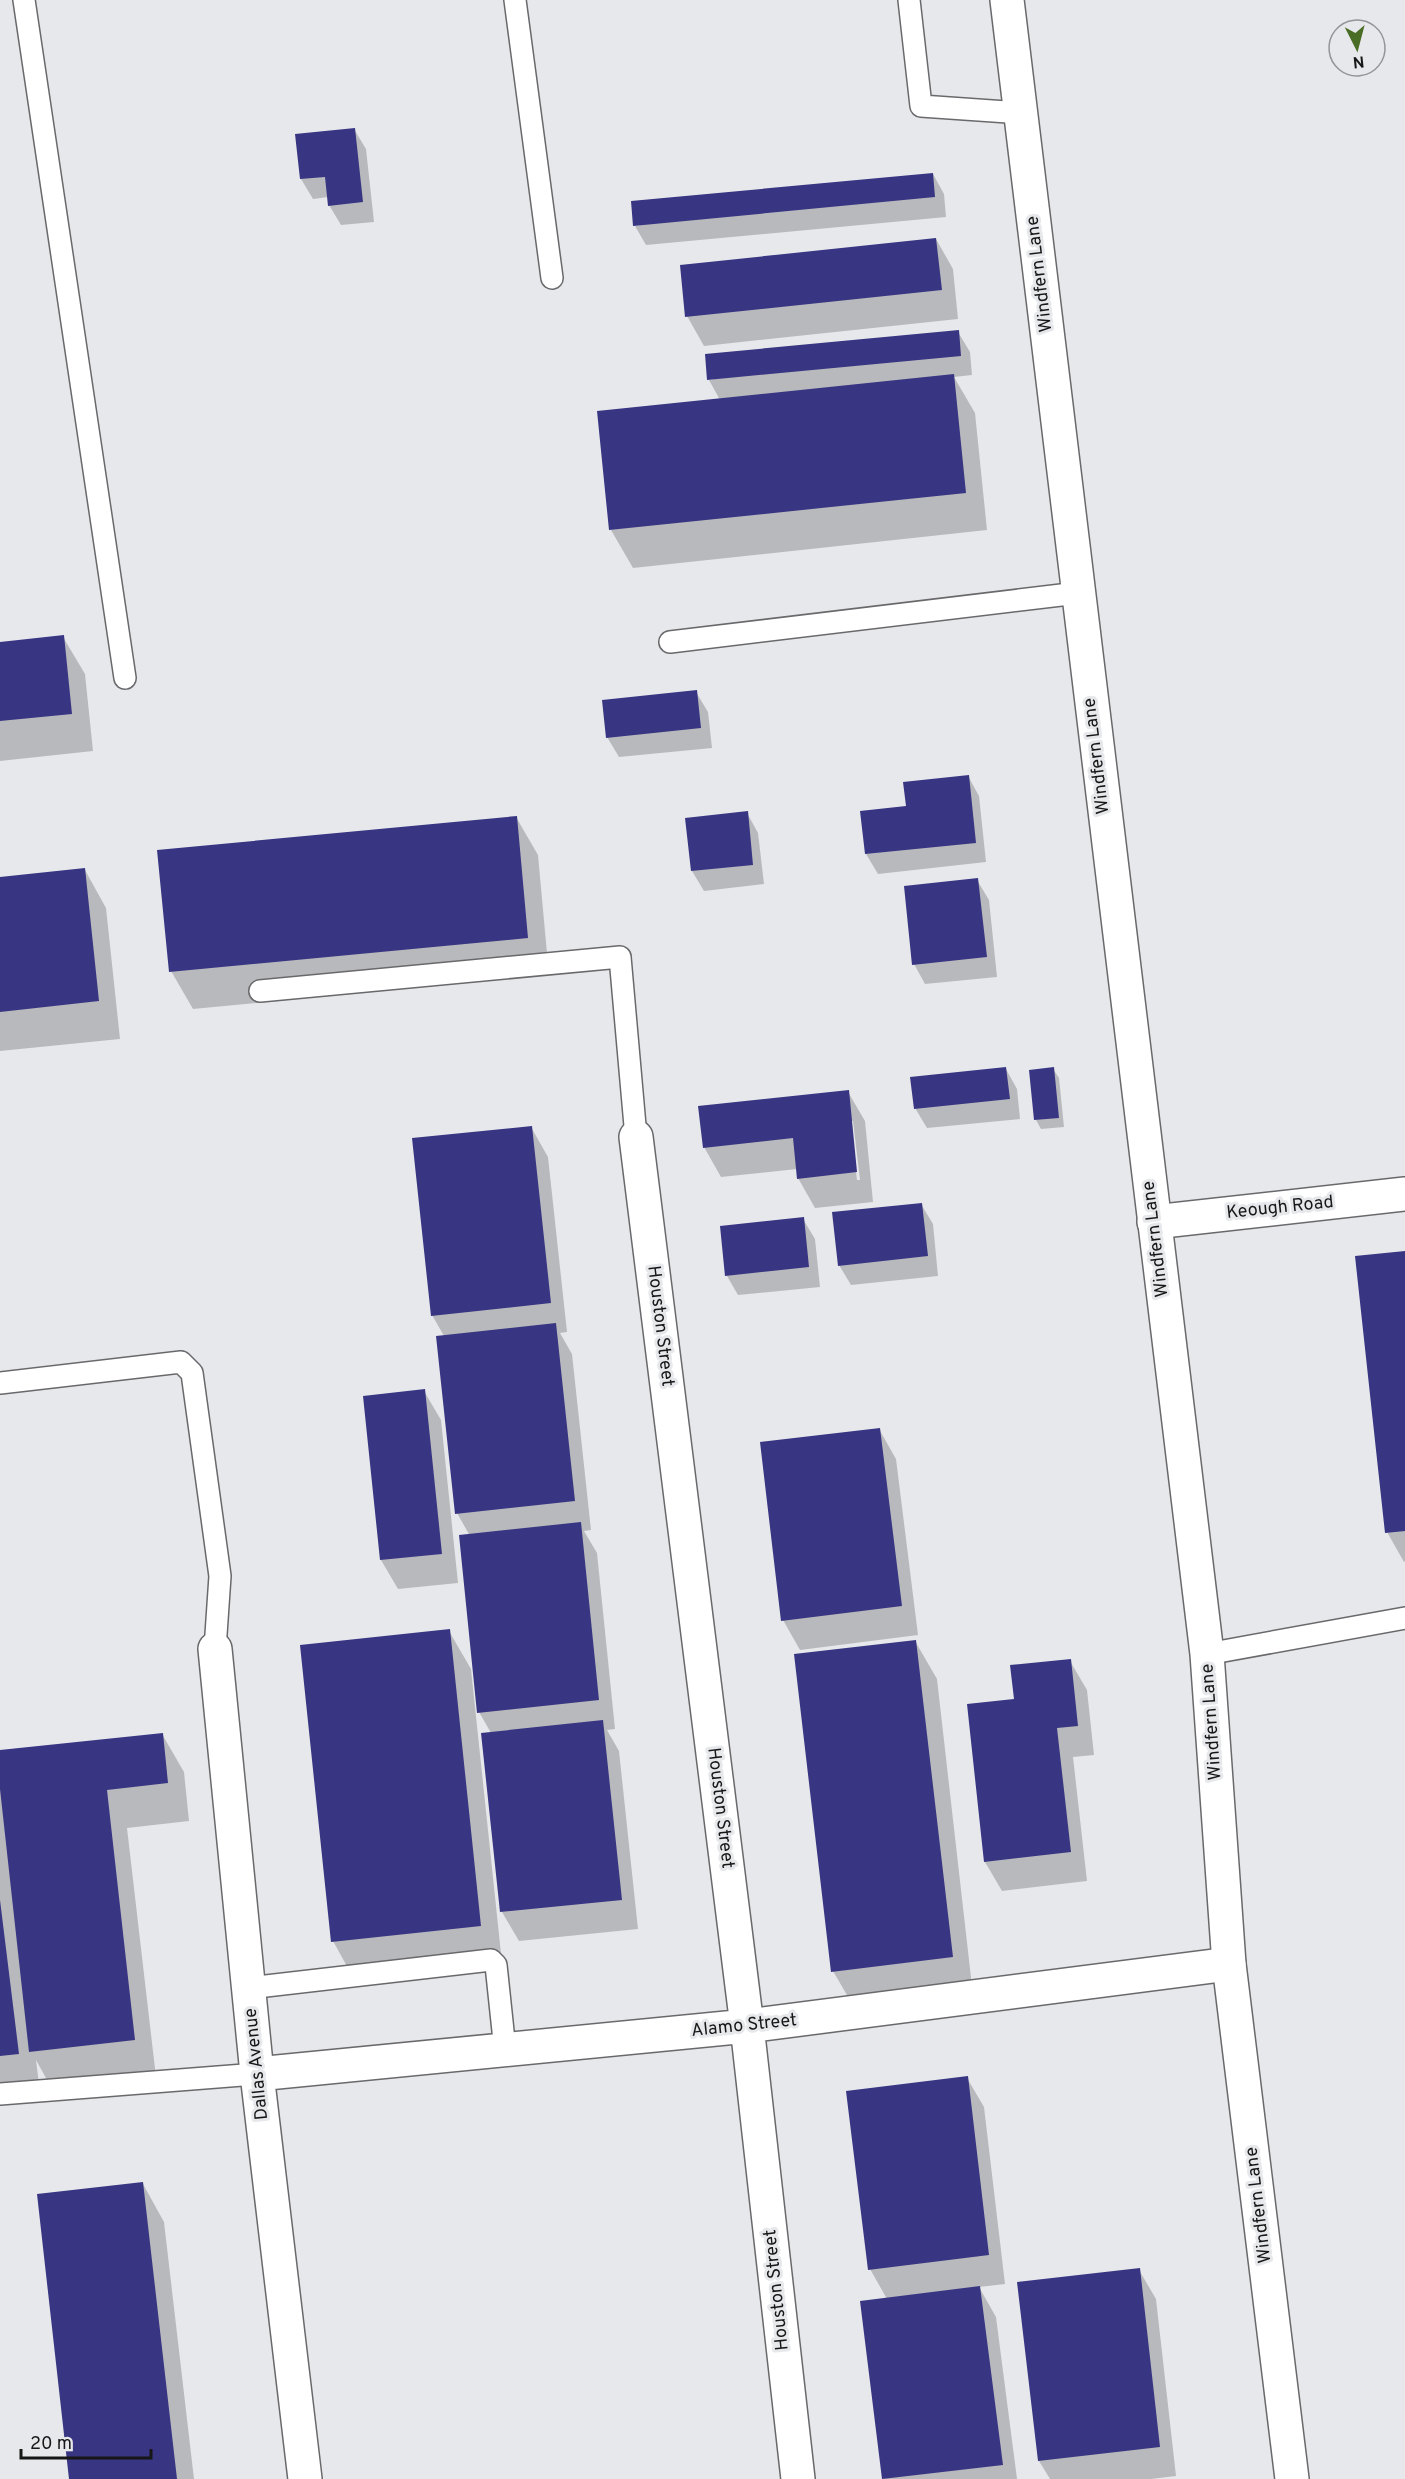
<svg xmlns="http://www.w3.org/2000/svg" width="1405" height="2479" font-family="Overpass,sans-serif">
  <rect width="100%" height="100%" fill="#e7e8eb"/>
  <path fill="#0003" fill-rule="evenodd" d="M354 129 366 149 374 222 341 225 329 205 328 197 313 199 301 179Z
    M933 174 944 194 946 217 646 245 635 226Z
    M936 239 953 269 958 319 704 346 687 316Z
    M958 332 970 352 972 375 954 377 975 413 987 530 633 568 611 530 598 413 720 400 709 380Z
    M63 637 85 674 93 751 0 761V643Z
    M696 692 708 712 712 748 619 757 607 737Z
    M968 776 979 796 986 862 878 874 866 854 862 812 908 808Z
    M747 813 758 833 764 884 704 891 692 871Z
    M516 817 538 855 549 975 193 1009 171 971Z
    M85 870 106 908 120 1039 0 1051V879Z
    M977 880 989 900 997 977 925 984 914 964Z
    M1006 1069 1017 1089 1020 1119 927 1128 915 1108Z
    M1053 1069 1059 1078 1064 1127 1041 1129 1036 1120Z
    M848 1092 865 1121 873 1202 815 1208 798 1178 797 1169 721 1177 704 1147ZM850 1121H853L860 1180H857Z
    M531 1127 548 1157 567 1332 560 1333 572 1354 591 1530 584 1531 597 1553 615 1729 607 1730 619 1751 638 1929 519 1941 502 1912 483 1734 491 1733 479 1712 470 1536 457 1513 444 1336 432 1315Z
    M921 1204 933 1224 938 1276 851 1285 839 1265Z
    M803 1219 815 1239 820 1287 738 1295 727 1276Z
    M1405 1252V1561L1404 1562 1387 1532Z
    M424 1391 441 1420 458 1583 398 1589 381 1560Z
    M879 1429 896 1459 918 1635 800 1650 783 1620Z
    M449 1631 471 1669 502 1963 354 1979 333 1941Z
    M915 1641 937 1679 973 1995 855 2009 833 1971Z
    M1070 1661 1087 1690 1094 1755 1073 1757 1087 1881 1002 1891 985 1862 1015 1701Z
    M162 1734 184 1772 189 1821 127 1828 156 2077 52 2089 36 2060 40 2092 0 2096V1752Z
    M967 2078 984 2107 1005 2284 979 2287 996 2317 1017 2479H884L862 2302 887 2299 870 2269Z
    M143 2184 164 2222 194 2479H71Z
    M1139 2270 1156 2299 1176 2476 1151 2479H1050L1039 2461Z"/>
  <path fill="#383583" d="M355 128 363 202 328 206 325 177 300 179 295 134Z
    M933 173 935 197 633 226 631 201Z
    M936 238 942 290 685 317 680 265Z
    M959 330 961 356 707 380 705 354Z
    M954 374 966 493 609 530 597 411Z
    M64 635 72 714 0 721V642Z
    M697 690 701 728 606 738 602 700Z
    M969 775 976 843 865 854 860 811 906 806 903 782Z
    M748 811 753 865 691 871 685 818Z
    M517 816 528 938 169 972 157 850Z
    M85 868 99 1001 0 1012V877Z
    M978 878 987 957 912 965 904 886Z
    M1006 1067 1010 1099 914 1109 910 1077Z
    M1054 1067 1059 1118 1034 1120 1029 1070Z
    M849 1090 857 1172 797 1179 793 1138 703 1148 698 1106Z
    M532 1126 551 1303 431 1316 412 1138Z
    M922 1203 928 1256 838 1266 832 1212Z
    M804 1217 809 1267 725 1276 720 1226Z
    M1405 1251V1531L1385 1533 1355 1256Z
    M556 1323 575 1501 455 1514 436 1336Z
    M425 1389 442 1554 380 1560 363 1396Z
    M880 1428 902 1606 781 1621 760 1442Z
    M581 1522 599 1700 477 1713 459 1535Z
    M450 1629 481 1926 331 1942 300 1645Z
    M916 1640 953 1957 831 1972 794 1654Z
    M1071 1659 1078 1726 1057 1728 1071 1852 984 1862 967 1704 1014 1699 1010 1665Z
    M603 1720 622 1900 500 1912 481 1733Z
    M163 1733 168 1783 107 1790 135 2040 29 2052 0 1789V1750Z
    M0 1900 19 2054 0 2056Z
    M968 2076 989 2255 868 2270 846 2091Z
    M143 2182 177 2479H69L37 2194Z
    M1140 2268 1160 2447 1038 2461 1017 2282Z
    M980 2286 1003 2465 882 2479 860 2301Z"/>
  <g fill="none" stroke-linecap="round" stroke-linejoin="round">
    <g stroke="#69696c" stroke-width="24">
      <path id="lane" d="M24 0 125 678
        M515 0 552 278
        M909 0 921 106 1021 113
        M670 642 1078 593
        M260 991 620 957 636 1137
        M0 1383 181 1362 192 1373 220 1576 215 1649
        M1207 1654 1405 1618
        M249 1988 491 1960 496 1965 505 2050
        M0 2094 257 2074"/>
    </g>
    <g stroke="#69696c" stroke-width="36">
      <path id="street" d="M636 1137 747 2026 798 2479
        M1154 1222 1405 1194
        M215 1649 257 2074 305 2479
        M257 2074 747 2026 1229 1964"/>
    </g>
    <g stroke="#69696c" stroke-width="36">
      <path id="secondary" d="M1007 0 1207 1654 1229 1964 1292 2479"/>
    </g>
    <use href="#lane" stroke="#fff" stroke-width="21"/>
    <use href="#street" stroke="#fff" stroke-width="33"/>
    <use href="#secondary" stroke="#fff" stroke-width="33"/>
  </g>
  <g text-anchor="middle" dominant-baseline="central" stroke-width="6" stroke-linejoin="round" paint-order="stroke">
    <g font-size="18" fill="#171718" stroke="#e7e8eb">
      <text transform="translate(1040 274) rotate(-97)">Windfern Lane</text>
      <text transform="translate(1097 756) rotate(-97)">Windfern Lane</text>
      <text transform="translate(1280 1208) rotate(-6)">Keough Road</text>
      <text transform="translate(1156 1239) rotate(-97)">Windfern Lane</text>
      <text transform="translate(660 1326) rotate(83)">Houston Street</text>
      <text transform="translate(1212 1722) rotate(-94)">Windfern Lane</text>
      <text transform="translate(720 1808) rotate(83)">Houston Street</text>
      <text transform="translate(744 2026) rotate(-6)">Alamo Street</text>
      <text transform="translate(257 2064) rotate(-96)">Dallas Avenue</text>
      <text transform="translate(1259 2205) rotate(-97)">Windfern Lane</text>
      <text transform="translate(777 2290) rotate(-96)">Houston Street</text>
    </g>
  </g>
  <g transform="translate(1357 48) rotate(174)"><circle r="28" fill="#e7e8eb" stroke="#949497" stroke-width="1.5"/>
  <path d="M0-4.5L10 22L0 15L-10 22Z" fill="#4a6d25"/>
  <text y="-9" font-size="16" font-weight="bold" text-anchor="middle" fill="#171718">N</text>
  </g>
  <path d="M21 2449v9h130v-9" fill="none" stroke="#171718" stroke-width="3"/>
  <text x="30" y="2449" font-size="18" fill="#171718" stroke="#e7e8eb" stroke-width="4.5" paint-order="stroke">20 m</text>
</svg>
